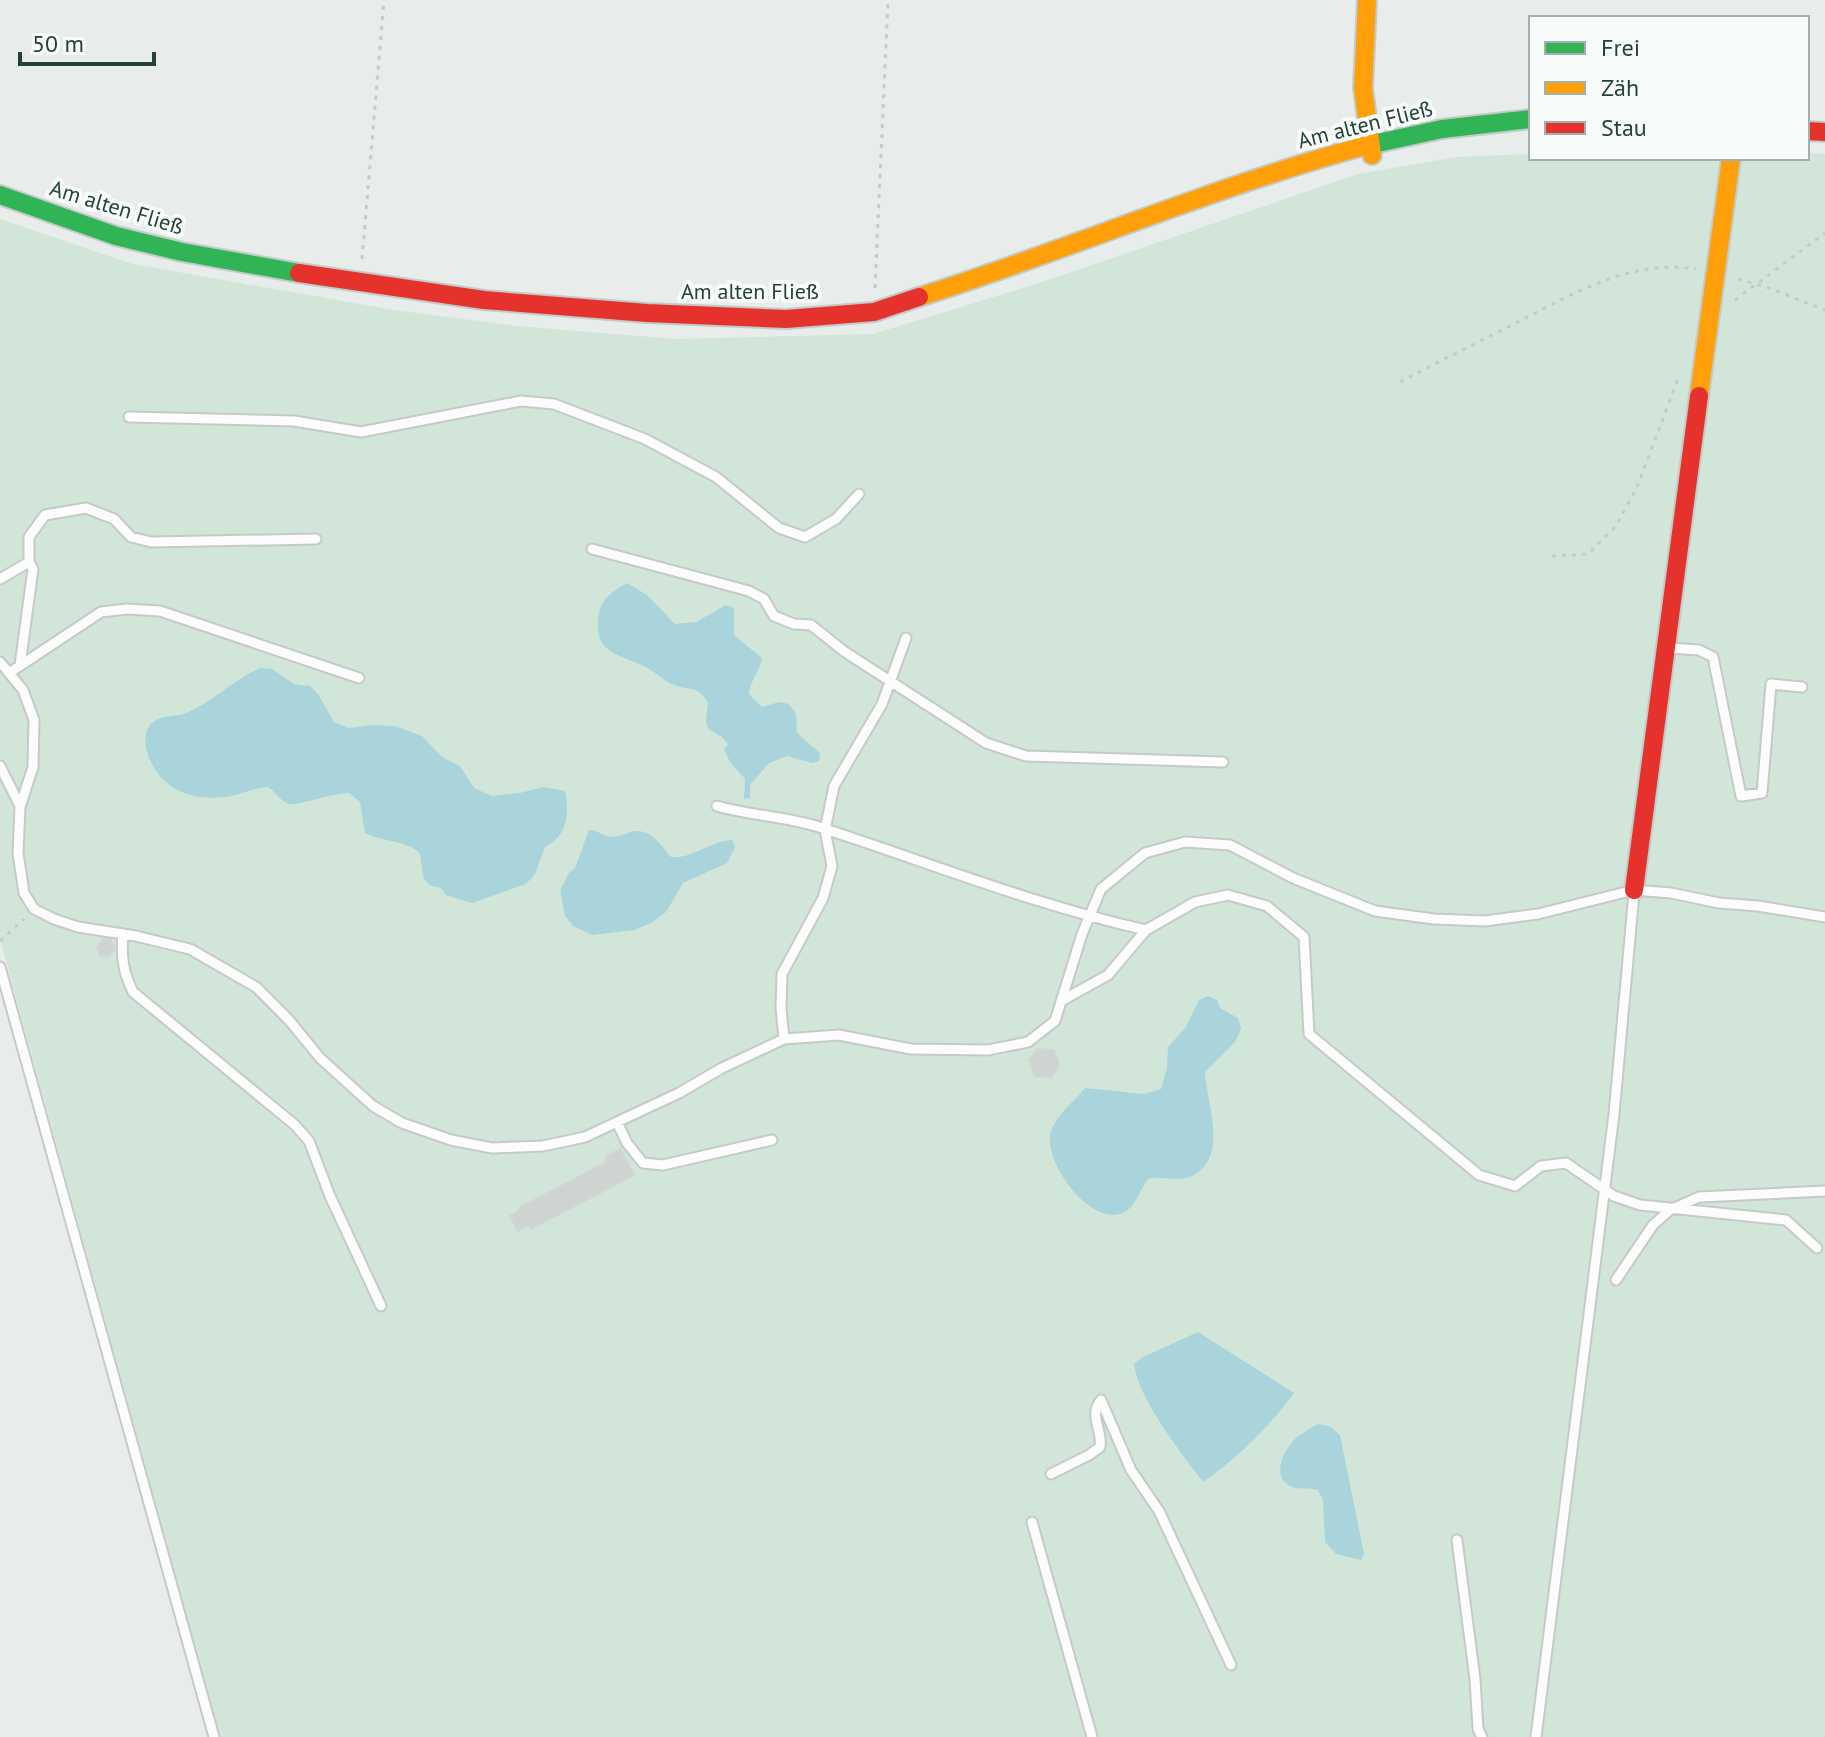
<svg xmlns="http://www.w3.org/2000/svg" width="1825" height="1737" font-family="'PT Sans',sans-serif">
  <rect width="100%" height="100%" fill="#e8edeb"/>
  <path fill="#d1e6d8" d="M1807 153 1825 154V1737H220L0 940V219L133 264 394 310 517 326 676 339 873 334 1036 284 1358 174 1456 157 1531 154V158H1807Z"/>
  <path fill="#a9d4db" d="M627 583 647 595 675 624 696 622 726 605 734 608V635L762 658C760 672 750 680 749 694L762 707 779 702 789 704 796 714 797 733 820 753 819 761 812 763 787 756 769 763 750 785V798L744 799 745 779 730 762 724 749 728 744 722 737 708 729 706 720 708 703C698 686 693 691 677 686 664 682 657 673 646 667 623 655 594 655 598 619 600 600 611 592 627 583Z
    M260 668 272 669 294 684 310 686 318 694 334 722 349 728 373 725 395 726 422 736 442 757 460 766 474 788 492 796 520 793 543 787 565 791C570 813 567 837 545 847L535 874 526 884 472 903 446 895 441 888 429 885 423 877 420 853C405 840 383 842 365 833L360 802 349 793C333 793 297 806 289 804 280 801 276 792 268 787 253 788 240 795 225 797 195 800 167 793 152 764 147 754 142 739 148 728 157 713 173 718 186 713 213 702 233 680 260 668Z
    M589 830C598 830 601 835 608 836 615 838 622 835 628 833 648 825 660 844 671 857 693 859 710 841 732 840L735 847 727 863 683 883 666 912 651 923 634 930 592 935 573 926 565 916 560 890 569 873 575 868Z
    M1208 996 1217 1000 1220 1008 1238 1018 1241 1029 1235 1042 1205 1072C1206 1102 1230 1157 1192 1176 1178 1183 1162 1175 1148 1179 1140 1189 1136 1207 1123 1213 1091 1226 1047 1166 1050 1137 1052 1118 1073 1103 1085 1088L1144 1094 1161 1089 1167 1068 1168 1047 1186 1027 1199 1000Z
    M1198 1332 1294 1393C1269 1427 1238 1458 1203 1482 1182 1454 1138 1399 1134 1364L1143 1357Z
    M1318 1424 1331 1427 1340 1435 1364 1554 1361 1560 1336 1554 1325 1542 1323 1500 1318 1490C1309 1487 1301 1490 1292 1487 1270 1478 1283 1450 1296 1438 1302 1433 1311 1428 1318 1424Z"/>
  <path fill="#cfd4d2" stroke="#d1d6d4" stroke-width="2" d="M103 939 111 940 115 949 109 956 100 955 97 947Z
    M1037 1049 1054 1050 1059 1065 1051 1078 1035 1076 1029 1060Z
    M620 1149 634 1175 531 1229 529 1225 518 1231 510 1216 520 1211 519 1208 607 1162 605 1157Z"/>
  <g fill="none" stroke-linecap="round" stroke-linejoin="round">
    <g stroke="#c5cac8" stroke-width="13">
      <path id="lane" d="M129 417 294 421 361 432 521 401 554 404 645 439 716 477 779 528 805 537 836 519 859 494
        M592 549 749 591 764 599 774 616 794 624 811 625 845 652 986 743 1026 756 1223 762
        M29 562V537L45 515 86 508 114 519 131 537 151 542 316 539
        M0 579 29 562 33 569 20 665
        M1669 648 1699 650 1713 657 1741 796 1762 793 1771 684 1802 687
        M0 662 23 690 34 720 33 767 20 807 18 853 24 893 34 909 54 919 78 927 136 936 190 949 256 987 289 1020 320 1058 373 1106 402 1123 451 1140 492 1148 543 1146 585 1137 679 1093 722 1068 784 1039 839 1035 911 1049 988 1050 1028 1042 1055 1021 1082 934 1101 889 1145 853 1185 842 1230 845 1293 878 1375 911 1434 919 1485 921 1538 914 1634 890 1671 893 1719 903 1758 906 1825 917
        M9 673 101 612 127 609 160 611 359 678
        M0 766 20 806
        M717 806C751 816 786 816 819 827 928 862 1034 905 1146 930
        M123 934C121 956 123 972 133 992L295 1125 309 1141 330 1196 381 1306
        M0 967 214 1737
        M1061 1001 1108 975 1146 930 1195 902 1228 895 1267 906 1304 937 1309 1034 1479 1175 1515 1186 1541 1166 1566 1163 1614 1196 1640 1205 1786 1220 1817 1248
        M784 1039 781 1008 782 974 823 898 832 866 825 830 834 786 882 704 906 638
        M617 1122 627 1143 643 1163 663 1165 772 1140
        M1616 1280 1653 1225 1670 1210 1699 1197 1825 1191
        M1051 1474 1089 1455 1100 1447C1103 1430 1088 1416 1101 1400L1131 1470 1159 1511 1231 1665
        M1032 1522 1092 1737
        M1457 1540 1475 1679 1478 1729 1482 1737
        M1536 1737 1614 1114 1634 893"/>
    </g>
    <g stroke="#c3cbc8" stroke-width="22">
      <path id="fast" d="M1364 146 1442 129 1531 119
        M0 195 116 236 182 252 299 273"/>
    </g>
    <g stroke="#c3cbc8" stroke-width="22">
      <path id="slow" d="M1367 0 1363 88 1372 155
        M919 297C1068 250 1213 187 1364 146
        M1699 396 1731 158"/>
    </g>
    <g stroke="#c3cbc8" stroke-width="22">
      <path id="jam" d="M1807 131 1825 132
        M299 273 484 300 647 313 786 319 874 312 919 297
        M1634 890 1699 396"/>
    </g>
    <path stroke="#c3ccca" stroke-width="3" stroke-dasharray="4 6" stroke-linecap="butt" d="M362 259 384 0
      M1738 279 1769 288 1825 310
      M875 288 888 0
      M1735 300 1825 233
      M1400 382C1438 362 1477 343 1516 323 1573 294 1630 259 1696 269
      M1552 556 1588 554 1616 526 1637 487 1678 379
      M0 941 24 919"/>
    <use href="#lane" stroke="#fcfcfc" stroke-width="9"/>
    <use href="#fast" stroke="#30b455" stroke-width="18"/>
    <use href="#slow" stroke="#ff9f0a" stroke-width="18"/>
    <use href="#jam" stroke="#e5322d" stroke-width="18"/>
  </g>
  <g text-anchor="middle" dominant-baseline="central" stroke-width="8" stroke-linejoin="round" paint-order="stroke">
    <g font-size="22" fill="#24423a" stroke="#f7fbf9">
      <text transform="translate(1365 124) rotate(-14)">Am alten Fließ</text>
      <text transform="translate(117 207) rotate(17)">Am alten Fließ</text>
      <text x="750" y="291">Am alten Fließ</text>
    </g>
  </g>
  <rect x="1529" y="16" width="280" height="144" fill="#f7fbf9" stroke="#a3b1ad" stroke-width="2"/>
  <rect x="1545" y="42" width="40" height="12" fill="#30b455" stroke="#a3b1ad" stroke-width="2"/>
  <text x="1601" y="56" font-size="24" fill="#24423a">Frei</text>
  <rect x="1545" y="82" width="40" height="12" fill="#ff9f0a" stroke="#a3b1ad" stroke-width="2"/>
  <text x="1601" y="96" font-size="24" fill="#24423a">Zäh</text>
  <rect x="1545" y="122" width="40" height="12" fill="#e5322d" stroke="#a3b1ad" stroke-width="2"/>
  <text x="1601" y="136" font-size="24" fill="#24423a">Stau</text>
  <path d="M20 52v12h134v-12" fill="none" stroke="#24423a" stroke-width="4"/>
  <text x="32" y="52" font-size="24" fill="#24423a" stroke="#f7fbf9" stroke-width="6" paint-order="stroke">50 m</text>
</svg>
